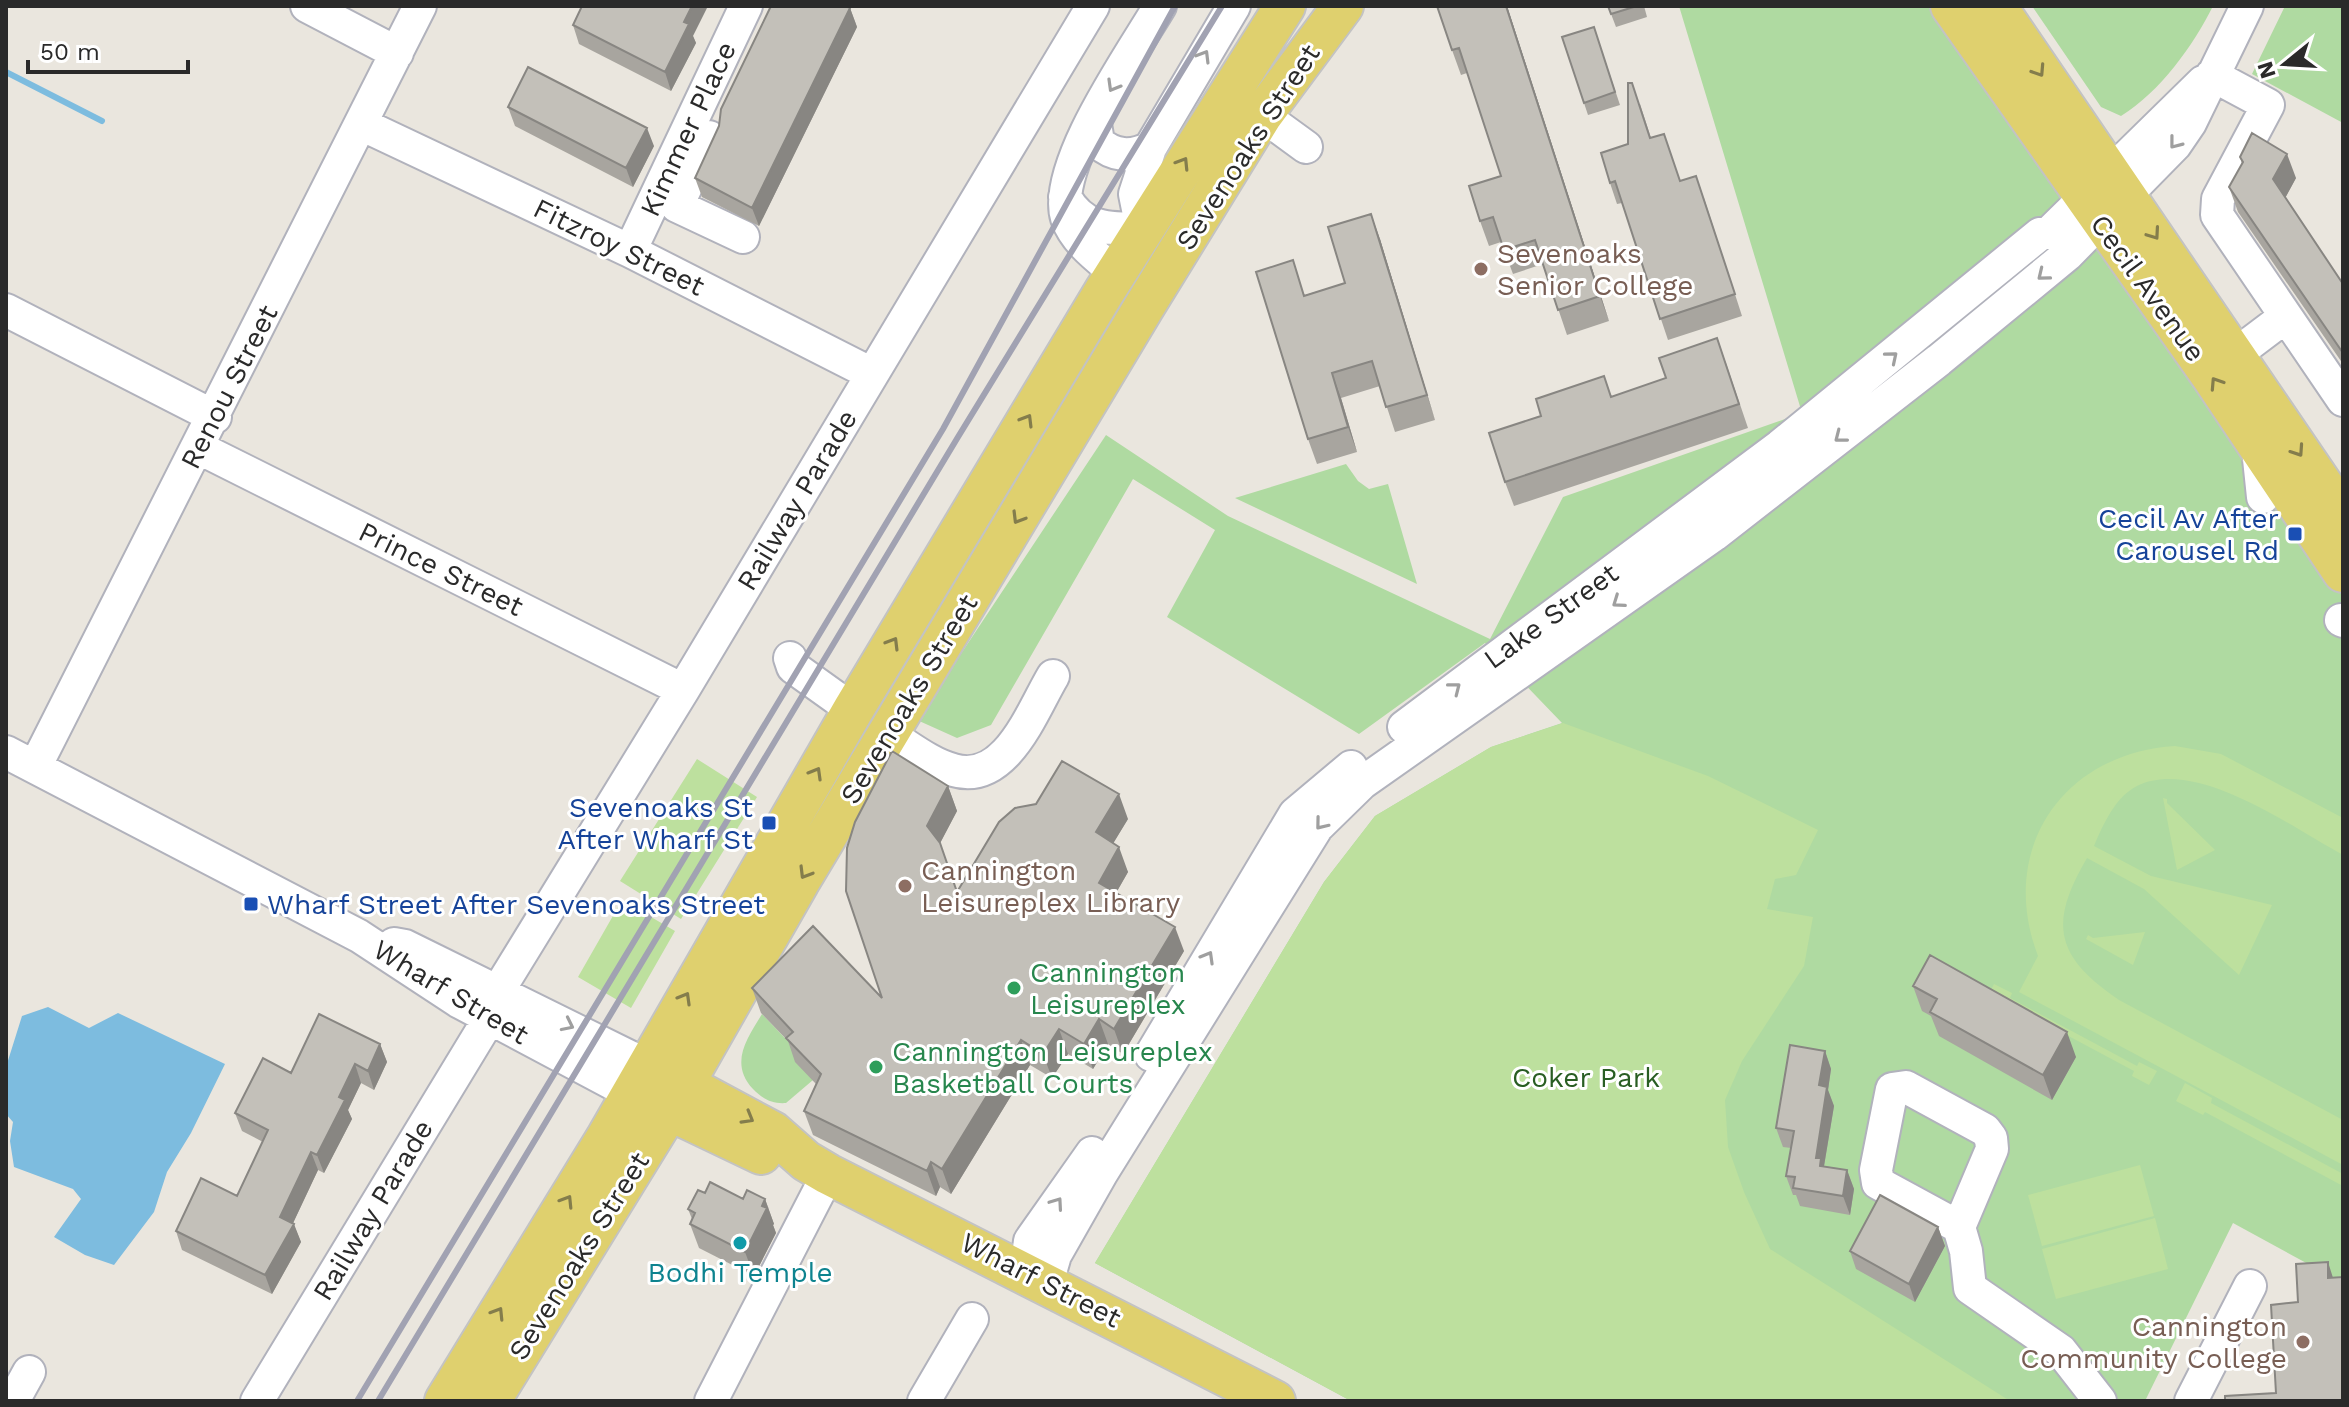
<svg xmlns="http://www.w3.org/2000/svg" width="2349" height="1407" font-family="'Work Sans',sans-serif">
  <rect width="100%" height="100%" fill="#eae6de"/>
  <path fill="#afdaa1" d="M1679 6H1932L2343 593V1283L2233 1223 2145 1401H1351L1095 1263 1324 882 1375 816 1491 747 1562 723 1485 643 1359 734 1167 617 1215 530 1133 479 991 725 957 738 917 720 1106 435 1228 516 1490 639 1563 497 1802 413Z
    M2032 6H2213C2193 46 2160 92 2121 116L2101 107Z
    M2285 6H2343V123L2252 74Z
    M1346 464 1358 481 1369 489 1388 484 1417 584 1235 498Z
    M762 1014 802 1056 813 1080 786 1103C772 1104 763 1099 753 1089 729 1063 747 1039 762 1014Z"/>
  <path fill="#bde09e" d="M1563 723 1708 776 1818 830 1796 875 1775 879 1767 909 1813 917 1804 966 1742 1061 1725 1100 1728 1147 1744 1192 1770 1249 2010 1401H1351L1095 1263 1324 882 1375 816 1491 747Z
    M2175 746 2221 754 2343 818V855C2291 827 2196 757 2137 786 2115 797 2103 825 2094 846L2151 876 2272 905 2239 975 2144 889 2087 858C2049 923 2054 956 2119 1000L2343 1120V1165L2019 992 2038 956C1997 849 2063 753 2175 746Z
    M697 759 757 797 681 919 620 881Z
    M2163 798 2167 799V803L2215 850 2177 870Z
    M622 900 675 931 631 1008 578 977Z
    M2145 932 2133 965 2086 939 2088 935 2093 938Z
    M1994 984 2012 993 2010 998 2137 1066 2139 1062 2157 1071 2149 1085 2132 1076 2134 1071 2007 1003 1987 998Z
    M2185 1083 2212 1098 2211 1103 2343 1174V1186L2205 1112 2203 1115 2176 1101Z
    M2140 1165 2154 1216 2042 1246 2028 1195Z
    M2155 1218 2168 1269 2056 1299 2042 1249Z"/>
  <path fill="#7dbcdf" d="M48 1007 89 1028 118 1013 225 1064 191 1133 167 1172 154 1212 114 1265 85 1255 54 1237 81 1199 73 1189 14 1167 10 1141 13 1122 6 1114V1067L22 1016Z"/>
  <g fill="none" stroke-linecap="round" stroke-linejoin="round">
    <path stroke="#7dbcdf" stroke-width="6" d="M6 72 102 121"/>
    <g stroke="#b1b2bc" stroke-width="36">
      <path id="minor" d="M307 6 397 53
        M2212 75 2268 105 2218 199 2217 215 2343 400
        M1262 115 1306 147
        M1094 118 1098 142C1114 157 1132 157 1150 148
        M363 125 630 251 872 374
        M709 137 677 206 743 237
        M1065 197C1083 229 1107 229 1142 229L1135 194 1150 148 1234 6
        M630 251 746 6
        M1116 273C1097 257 1075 241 1067 218 1051 167 1133 52 1160 6
        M6 310 215 417
        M2236 354 2285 317
        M199 448 683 690
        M2258 449 2263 497
        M2341 620 2343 621
        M790 658 793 667 853 710
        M1404 727 1780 446 2040 234 2050 232 2203 82
        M888 734C908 746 930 764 953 770 1006 786 1032 711 1053 676
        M6 752 359 936 458 1001 631 1093
        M35 767 420 6
        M394 944 405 946 646 1065
        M498 991 683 690 1093 6
        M1151 1055 1295 814 1351 767
        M1959 1227 1992 1149 1991 1138 1985 1130 1906 1087 1892 1089 1876 1170 1878 1183 1959 1227 1966 1251 1970 1288 2061 1351 2100 1401
        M1026 1272 1030 1241 1092 1153
        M1047 1283 1055 1255 1101 1174 1317 827 1362 783 1714 535 1939 360 2067 255 2175 145 2190 123 2247 6
        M13 1401 29 1372
        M257 1401 489 1019
        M711 1401 828 1174
        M924 1401 972 1319
        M2191 1401 2250 1286"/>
    </g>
    <g stroke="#c3c3c3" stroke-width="44">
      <path id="major" d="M1951 6 2213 378 2343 572
        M1996 6 2343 515
        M663 1073 773 1132 806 1161 828 1174 1275 1401
        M646 1099 761 1154
        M445 1401 607 1137 853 710 1104 292 1285 6
        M490 1401 669 1110 799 882 1144 307 1262 115 1343 6"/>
    </g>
    <use href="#minor" stroke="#fff" stroke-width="32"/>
    <use href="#major" stroke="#dfd06e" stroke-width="40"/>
    <path stroke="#a1a2b2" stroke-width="6" d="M357 1401 943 429 1175 6
      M378 1401 958 437 1222 6"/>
  </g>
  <path fill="#a8a59f" d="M771 6H851L850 8 857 27 759 226 702 197 695 178 719 126Z
    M1507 6 1609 321 1567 335 1543 264 1513 274 1501 242 1489 246 1480 221 1501 176 1467 73 1461 75 1452 50Z
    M1608 6H1644L1647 17 1616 27Z
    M573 25 693 36 696 43 671 91 579 44Z
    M1594 27 1620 105 1588 115 1562 37Z
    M1640 104 1651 138 1681 181 1704 198 1742 316 1668 340 1622 203 1617 204 1610 183 1628 144Z
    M508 107 654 146 633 187 515 126Z
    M2240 157 2296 178 2285 198 2343 284V364L2238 212 2229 187 2242 164Z
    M1380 239 1435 420 1395 432 1380 386 1341 398 1357 452 1317 464 1308 439 1305 295 1345 283Z
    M1726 363 1748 428 1514 506 1505 482Z
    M948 786 957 811 940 843 957 892 1128 819 1113 843 1128 872 1116 893 1184 951 1123 1054 1108 1044 1093 1069 1068 1054 1052 1078 1030 1065 951 1194 940 1187 936 1196 813 1135 804 1111 816 1084 795 1062 788 1041 761 1013 752 988 882 998Z
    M1913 986 2076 1057 2052 1100 1939 1036 1931 1016 1922 1011Z
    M380 1044 387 1062 374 1090 361 1083 348 1110 352 1119 324 1173 318 1170 293 1223 301 1242 272 1294 182 1250 176 1231 237 1196 263 1142 242 1131 235 1113 291 1073Z
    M1825 1051 1831 1069 1828 1090 1834 1106 1824 1166 1847 1170 1854 1189 1850 1215 1800 1206 1796 1195H1793L1786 1176 1791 1148 1783 1147 1776 1128Z
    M705 1193 743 1199H765L774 1224 773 1225 776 1233 754 1276 699 1248 690 1224 692 1219 688 1209Z
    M1938 1227 1945 1246 1915 1302 1856 1269 1850 1251Z"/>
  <path fill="#888682" d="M692 6H708L693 36 696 43 671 91 665 72 684 22Z
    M1506 6H1507L1609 321 1600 296Z
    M850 8 857 27 759 226 752 208Z
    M647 128 654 146 633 187 626 168Z
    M2287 154 2296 178 2282 204 2273 179Z
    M1371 214 1380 239 1435 420 1427 395Z
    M1332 373 1341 398 1357 452 1348 427Z
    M948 786 957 811 936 851 927 826Z
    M1119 794 1128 819 1105 857 1096 832Z
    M1119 847 1128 872 1108 907 1099 883Z
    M1175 927 1184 951 1123 1054 1114 1029Z
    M1099 1019 1108 1044 1093 1069 1084 1044Z
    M1059 1029 1068 1054 1052 1078 1043 1054Z
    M2067 1032 2076 1057 2052 1100 2043 1075Z
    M1021 1040 1030 1065 951 1194 942 1169Z
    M380 1044 387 1062 374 1090 368 1071Z
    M1825 1051 1831 1069 1828 1090 1834 1106 1824 1166 1828 1177 1816 1158 1819 1085Z
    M355 1064 361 1083 348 1110 352 1119 324 1173 317 1155 339 1097Z
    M311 1152 318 1170 287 1236 280 1217Z
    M931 1162 940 1187 936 1196 927 1171Z
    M1847 1170 1854 1189 1850 1215 1843 1196Z
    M765 1199 774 1224 773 1225 776 1233 754 1276 745 1252Z
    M294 1224 301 1242 272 1294 265 1275Z
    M1938 1227 1945 1246 1915 1302 1909 1284Z
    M2328 1262 2334 1281 2328 1278Z"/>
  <path fill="#c3c0b9" stroke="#888682" stroke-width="2" d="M582 6H692L684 22 689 24 665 72 573 25Z
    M771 6H846L850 8 752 208 695 178 719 126 721 109Z
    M1437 6H1506L1600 296 1558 310 1535 240 1504 250 1493 217 1480 221 1469 186 1501 176 1459 48 1452 50Z
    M1608 6H1637L1611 14Z
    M1594 27 1615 92 1584 103 1562 37Z
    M528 67 647 128 626 168 508 107Z
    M1628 83H1632L1650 138 1664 134 1680 181 1696 176 1735 294 1660 319 1615 181 1610 183 1601 153 1628 144Z
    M2252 133 2287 154 2273 179 2343 284V353L2229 187 2243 162 2240 157Z
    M1371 214 1427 395 1386 407 1372 361 1332 373 1348 427 1308 439 1256 272 1293 260 1304 296 1345 283 1328 227Z
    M1717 338 1739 404 1505 482 1489 433 1541 416 1536 399 1604 376 1611 397 1666 378 1659 358Z
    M892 751 948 786 927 826 940 843 957 892 999 822 1015 808 1036 804 1062 761 1119 794 1096 832 1119 847 1099 883 1175 927 1114 1029 1099 1019 1084 1044 1059 1029 1043 1054 1021 1040 942 1169 931 1162 927 1171 804 1111 821 1074 786 1038 793 1032 752 988 813 926 882 998 846 891 847 848 855 822Z
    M1930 955 2067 1032 2043 1075 1930 1012 1937 999 1913 986Z
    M319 1014 380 1044 368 1071 355 1064 339 1097 345 1100 317 1155 311 1152 280 1217 294 1224 265 1275 176 1231 201 1178 237 1196 268 1130 235 1113 263 1058 291 1073Z
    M1790 1045 1825 1051 1819 1085 1827 1087 1816 1158H1821L1820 1166 1847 1170 1843 1196 1793 1188 1795 1177 1786 1176 1794 1131 1776 1128Z
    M710 1182 743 1199 747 1190 765 1199 762 1206 767 1208 745 1252 690 1224 695 1213 688 1209 698 1190 705 1193Z
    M1880 1195 1938 1227 1909 1284 1850 1251Z
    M2328 1262V1278L2343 1277V1401H2225V1396L2276 1393 2271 1305 2298 1302 2296 1264Z"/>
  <defs><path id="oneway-chevron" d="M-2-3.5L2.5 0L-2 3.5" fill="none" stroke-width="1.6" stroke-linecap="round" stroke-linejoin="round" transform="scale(2)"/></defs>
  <g stroke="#9f9f9f">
    <use href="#oneway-chevron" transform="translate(1204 56) rotate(-59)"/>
    <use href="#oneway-chevron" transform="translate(1113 86) rotate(120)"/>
    <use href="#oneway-chevron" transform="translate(2175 143) rotate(128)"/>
    <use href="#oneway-chevron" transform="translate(2043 275) rotate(141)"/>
    <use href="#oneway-chevron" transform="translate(1892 357) rotate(-40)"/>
    <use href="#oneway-chevron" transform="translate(1840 437) rotate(142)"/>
    <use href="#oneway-chevron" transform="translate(1618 602) rotate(145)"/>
    <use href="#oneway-chevron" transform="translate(1455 688) rotate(-38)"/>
    <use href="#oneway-chevron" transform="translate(1321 824) rotate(129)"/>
    <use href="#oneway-chevron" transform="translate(1208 957) rotate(-60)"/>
    <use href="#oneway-chevron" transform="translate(568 1025) rotate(26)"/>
    <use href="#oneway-chevron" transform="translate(1057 1203) rotate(-55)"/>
  </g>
  <g stroke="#847d4c">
    <use href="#oneway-chevron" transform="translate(2039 71) rotate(57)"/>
    <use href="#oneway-chevron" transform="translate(1183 163) rotate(-58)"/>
    <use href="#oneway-chevron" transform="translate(2154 234) rotate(55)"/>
    <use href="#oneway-chevron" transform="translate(2216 383) rotate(-123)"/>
    <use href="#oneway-chevron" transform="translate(1027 420) rotate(-59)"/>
    <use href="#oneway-chevron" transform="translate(2298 451) rotate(56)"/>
    <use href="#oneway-chevron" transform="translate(1018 518) rotate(121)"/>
    <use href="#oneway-chevron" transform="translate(893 643) rotate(-59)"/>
    <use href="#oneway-chevron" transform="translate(816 773) rotate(-60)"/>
    <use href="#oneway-chevron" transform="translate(805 873) rotate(121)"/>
    <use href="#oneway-chevron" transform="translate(685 998) rotate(-60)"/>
    <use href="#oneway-chevron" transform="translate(748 1118) rotate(30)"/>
    <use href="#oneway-chevron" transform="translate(567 1201) rotate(-58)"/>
    <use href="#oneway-chevron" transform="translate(498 1313) rotate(-58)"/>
  </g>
  <g fill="#8d6e63" stroke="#fff" stroke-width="3">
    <circle cx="1481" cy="269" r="8"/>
    <circle cx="905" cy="886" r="8"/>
    <circle cx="2303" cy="1342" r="8"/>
  </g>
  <g fill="#1a4fb4" stroke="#fff" stroke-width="3">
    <rect x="2287" y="526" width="16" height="16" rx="4"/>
    <rect x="761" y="815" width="16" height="16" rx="4"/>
    <rect x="243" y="896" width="16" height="16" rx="4"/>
  </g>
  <g fill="#2e9e5b" stroke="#fff" stroke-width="3">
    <circle cx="1014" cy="988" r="8"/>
    <circle cx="876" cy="1067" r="8"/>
  </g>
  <circle fill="#0f9aa8" stroke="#fff" stroke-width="3" cx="740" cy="1243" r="8"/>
  <g text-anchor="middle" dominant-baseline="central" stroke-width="6" stroke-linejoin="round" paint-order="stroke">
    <g font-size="28" fill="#2a2a2a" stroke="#fff">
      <text transform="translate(688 129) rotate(-65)">Kimmer Place</text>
      <text transform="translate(1248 147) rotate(-57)">Sevenoaks Street</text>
      <text transform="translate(619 247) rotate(26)">Fitzroy Street</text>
      <text transform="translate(2148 288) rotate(54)">Cecil Avenue</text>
      <text transform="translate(229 387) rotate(-63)">Renou Street</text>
      <text transform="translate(797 500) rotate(-59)">Railway Parade</text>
      <text transform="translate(441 569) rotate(26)">Prince Street</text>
      <text transform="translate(1551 616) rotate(-36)">Lake Street</text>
      <text transform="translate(909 699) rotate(-59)">Sevenoaks Street</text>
      <text transform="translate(451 992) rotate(31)">Wharf Street</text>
      <text transform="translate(373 1210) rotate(-59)">Railway Parade</text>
      <text transform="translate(579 1256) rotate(-58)">Sevenoaks Street</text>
      <text transform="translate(1041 1280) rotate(27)">Wharf Street</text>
    </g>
    <g font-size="28" fill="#785e54" stroke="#fff" text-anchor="start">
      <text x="1497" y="253">Sevenoaks<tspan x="1497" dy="32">Senior College</tspan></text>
      <text x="921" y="870">Cannington<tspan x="921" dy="32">Leisureplex Library</tspan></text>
      <text x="2287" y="1326" text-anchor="end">Cannington<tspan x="2287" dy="32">Community College</tspan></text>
    </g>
    <g font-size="28" fill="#164399" stroke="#fff" text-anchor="end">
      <text x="2279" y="518">Cecil Av After<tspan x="2279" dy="32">Carousel Rd</tspan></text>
      <text x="753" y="807">Sevenoaks St<tspan x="753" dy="32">After Wharf St</tspan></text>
      <text x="267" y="904" text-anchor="start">Wharf Street After Sevenoaks Street</text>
    </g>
    <g font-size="28" fill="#27864d" stroke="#fff" text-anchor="start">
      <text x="1030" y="972">Cannington<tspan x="1030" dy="32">Leisureplex</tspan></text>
      <text x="892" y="1051">Cannington Leisureplex<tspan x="892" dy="32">Basketball Courts</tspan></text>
    </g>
    <g font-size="28" fill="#295e23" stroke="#fff">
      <text x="1586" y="1077">Coker Park</text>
    </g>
    <g font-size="28" fill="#0d838f" stroke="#fff">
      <text x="740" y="1272">Bodhi Temple</text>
    </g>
  </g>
  <rect width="2349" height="1407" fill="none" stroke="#2a2a2a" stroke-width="16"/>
  <g transform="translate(2285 64) rotate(252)" stroke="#ffffff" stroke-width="6" paint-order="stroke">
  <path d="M0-6L14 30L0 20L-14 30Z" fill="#2a2a2a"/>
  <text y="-12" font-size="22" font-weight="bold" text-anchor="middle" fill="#2a2a2a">N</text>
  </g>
  <path d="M28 60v12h160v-12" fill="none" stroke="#2a2a2a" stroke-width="4"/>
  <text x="40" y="60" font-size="24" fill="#2a2a2a" stroke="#ffffff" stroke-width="6" paint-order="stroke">50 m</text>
</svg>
